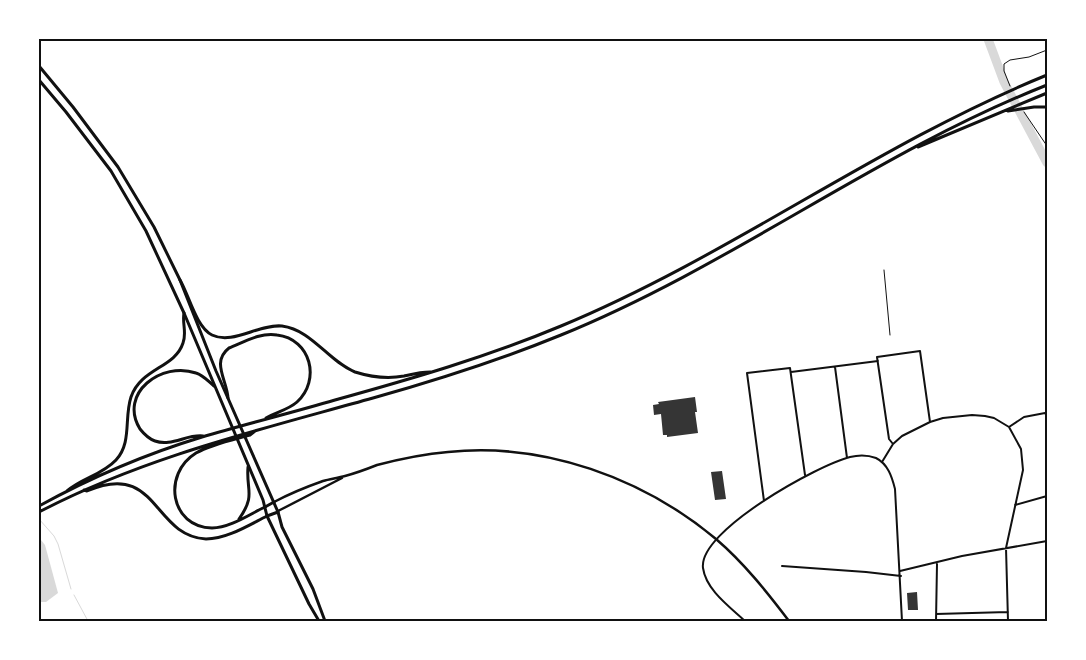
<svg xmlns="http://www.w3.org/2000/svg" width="1086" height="660" font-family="'Space Grotesk',sans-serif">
  <rect width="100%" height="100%" fill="#fff"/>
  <path fill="#d9d9d9" d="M39 539 41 540 45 545 58 593 46 602H40L39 600Z"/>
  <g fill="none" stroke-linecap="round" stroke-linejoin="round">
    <path stroke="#d9d9d9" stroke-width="1" d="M39 519 54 536 58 544 71 589
      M74 595 88 621"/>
    <path stroke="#d9d9d9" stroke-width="9" d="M988 39 1004 82 1047 163"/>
  </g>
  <path fill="#353535" d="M695 397 697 412H695L698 433 667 437V435H663L661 414 654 415 653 405 659 404 658 402Z
    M722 471 726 499 715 500 711 472Z
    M917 592 918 610H908L907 593Z"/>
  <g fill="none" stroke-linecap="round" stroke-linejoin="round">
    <path stroke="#111" stroke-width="1" d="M1010 86 1004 71V64L1010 60 1029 57 1047 50
      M1024 112 1047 146
      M884 270 890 335"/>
    <path stroke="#111" stroke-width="2" d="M835 367 847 458
      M791 372 878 361
      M1009 427 1024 417 1045 413 1047 416
      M893 444 889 439 877 357 920 351 930 422
      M882 462 893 444 902 436 930 422 943 418 972 415 985 416 994 418 1009 427 1021 449 1023 470 1006 548 1008 621
      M764 501 747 373 790 368 805 475
      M1015 505 1047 496
      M782 566 866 572 901 576
      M900 571 962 556 1047 541
      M936 614 1008 612
      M745 621C730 607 706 590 703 568 698 531 818 465 850 457 858 455 868 455 876 458 888 464 892 477 895 489L902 621
      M936 621 937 564"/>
    <path stroke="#111" stroke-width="2.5" d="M274 502C289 494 306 487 323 481 330 479 338 478 345 476 356 473 367 469 377 465 400 459 424 454 448 452 544 442 643 478 716 539 744 563 767 592 789 621
      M278 511 342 478"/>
    <path stroke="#111" stroke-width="3" d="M265 507 274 502
      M319 621 309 604 267 516 278 512 282 527 313 589 325 621"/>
    <path stroke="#111" stroke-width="3" d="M39 66 73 107 118 167 154 227 180 280 216 371 278 512
      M39 80 66 112 111 171 146 231 184 313 263 500 267 516"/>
    <path stroke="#111" stroke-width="3" d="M1008 111 1034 107H1047
      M918 147 1047 93
      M180 280C189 295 196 327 212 335 233 345 258 324 282 326 312 330 328 361 355 372 371 377 388 379 404 376 413 374 421 372 430 372
      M228 398C227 380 211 362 229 348 244 342 261 332 277 335 311 339 321 380 297 402 288 410 276 412 266 418
      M255 431 250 435C232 440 212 444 196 453 162 474 170 527 212 528 230 528 250 514 265 507
      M203 436C187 434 171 447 155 441 149 439 144 434 140 429 118 393 162 361 196 373 203 375 208 381 214 386
      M84 490 87 491C158 460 152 536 206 539 227 539 249 525 267 516
      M67 491C82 478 102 475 116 460 132 443 124 418 131 397 141 368 175 368 183 343 187 333 182 323 184 313
      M39 506C90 478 146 454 202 437 246 424 291 413 335 400 411 379 487 357 561 326 730 256 877 144 1047 75
      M39 512C144 457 259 430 373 398 437 380 500 360 561 335 731 266 877 152 1047 85
      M239 519C256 495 246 491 248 467"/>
  </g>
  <rect width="1086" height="660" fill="none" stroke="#ffffff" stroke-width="80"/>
  <rect x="40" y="40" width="1006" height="580" fill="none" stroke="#111" stroke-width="2"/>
</svg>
